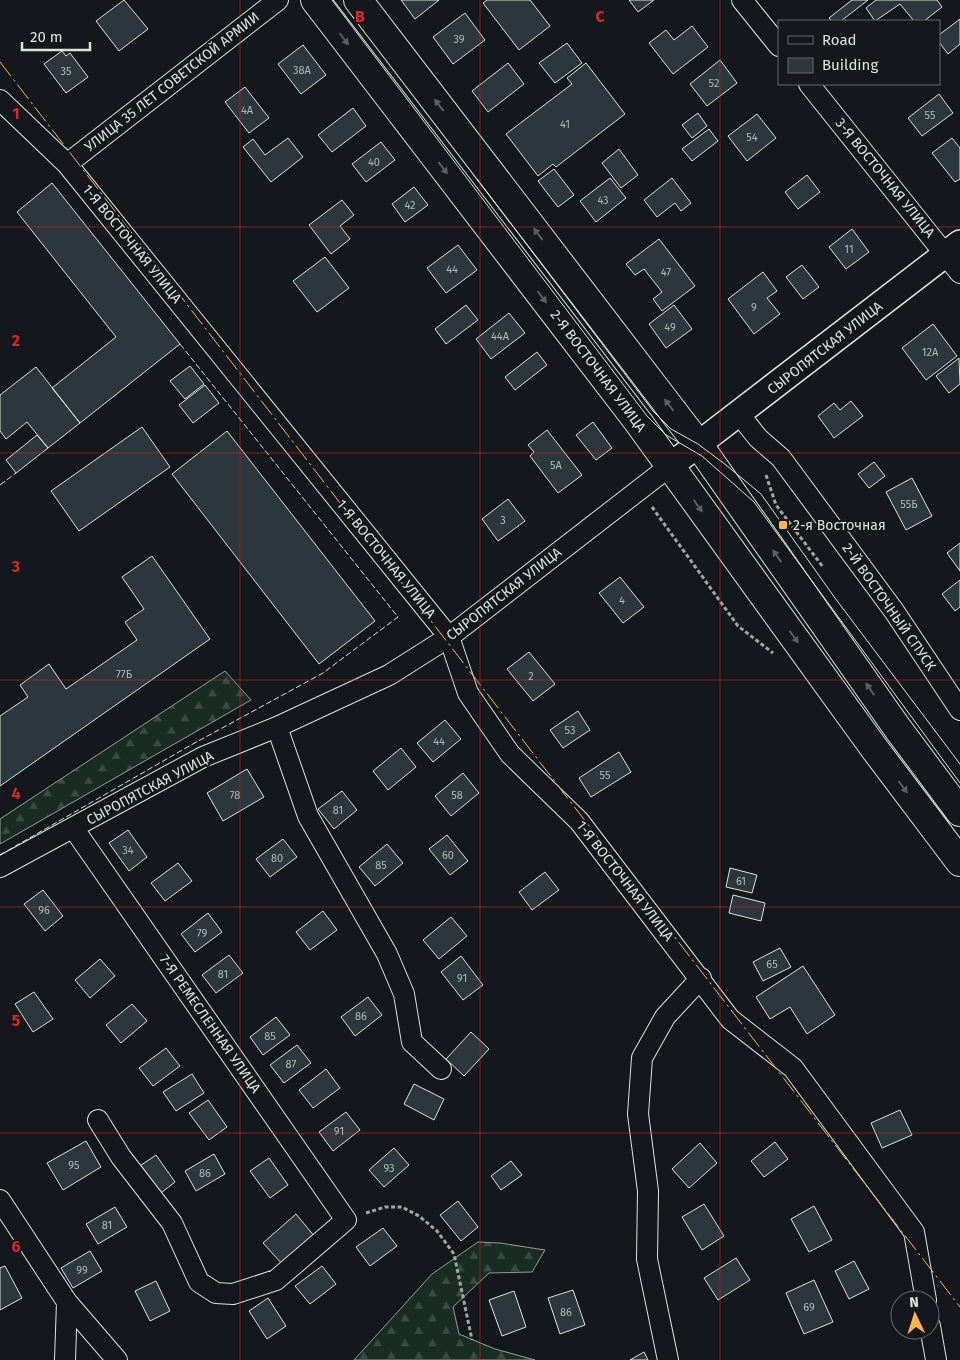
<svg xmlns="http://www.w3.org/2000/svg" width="960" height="1360" font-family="'Fira Sans',sans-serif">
  <defs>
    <pattern id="forest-firs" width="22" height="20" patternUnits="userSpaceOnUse" patternTransform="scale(1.25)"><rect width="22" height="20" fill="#1a2d24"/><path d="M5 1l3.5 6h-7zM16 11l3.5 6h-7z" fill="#3b4b43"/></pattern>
  </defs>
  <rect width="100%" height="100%" fill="#14181c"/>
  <path fill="url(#forest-firs)" stroke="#939e99" d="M225 671 251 700 0 844V819Z
    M478 1242 500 1243 545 1250 532 1272 489 1273 453 1307 459 1334 495 1349 535 1360H354L432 1274Z"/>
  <path fill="#2c363c" stroke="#d8e6dc" d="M124 0 148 29 119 51 96 21Z
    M401 0H439L415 19Z
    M487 0H530L550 26 519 50 483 3Z
    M629 0H654L638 12Z
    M852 0H868L841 21H832L829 18Z
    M876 0H937L942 7 924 21H914L900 4 875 21 866 8Z
    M465 13 485 40 453 64 433 37Z
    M960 19V44L948 54 939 42V35Z
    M692 26 708 47 673 74 649 43 666 30 674 40Z
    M567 43 582 63 555 83 539 63Z
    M303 45 326 75 301 94 278 64Z
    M62 51 66 56 70 53 88 77 66 93 44 64Z
    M720 60 737 83 707 106 690 84Z
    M508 63 524 84 488 112 472 91Z
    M586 63 625 114 556 167 553 164 538 176 506 134 572 84 567 78Z
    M245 87 269 118 249 133 225 102Z
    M939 94 953 113 922 136 908 118Z
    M353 108 366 126 332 152 318 135Z
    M698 113 707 126 692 138 682 125Z
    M757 114 776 138 747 161 728 136Z
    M709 129 718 141 692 161 682 149Z
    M288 138 303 157 271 182 243 147 253 139 265 155Z
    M952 138 960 148V179L955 182 932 153Z
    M381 142 395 160 366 182 352 164Z
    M619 149 638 175 621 188 602 163Z
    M554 169 574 195 558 207 538 181Z
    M807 175 820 192 798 209 785 192Z
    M610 178 626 198 596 222 580 201Z
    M672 178 691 203 681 211 675 203 657 217 644 200Z
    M52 183 180 344 80 423 52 388 116 337 17 212Z
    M414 187 428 205 405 222 392 204Z
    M342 200 354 215 340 226 350 239 331 254 309 225Z
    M852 229 869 252 846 269 829 247Z
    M659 239 695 286 662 311 653 299 662 292 644 269 635 275 626 264Z
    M458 245 477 270 446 293 427 268Z
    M325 257 349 288 317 312 293 281Z
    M802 265 819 287 803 299 786 277Z
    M763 272 777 291 767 298 780 314 754 334 728 299Z
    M466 305 478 320 446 344 435 329Z
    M674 305 692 329 666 348 649 324Z
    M509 313 525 333 491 359 476 339Z
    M933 324 957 356 926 380 902 348Z
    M537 352 547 365 515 390 505 377Z
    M959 358 960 384 949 393 936 376Z
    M190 366 204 384 185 399 170 381Z
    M36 367 80 423 48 448 27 422 6 439 0 431V395Z
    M205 385 219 403 193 423 179 405Z
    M851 401 863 416 834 438 818 416 834 403 840 410Z
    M593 422 612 448 596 460 576 435Z
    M142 427 170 467 79 531 51 491Z
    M547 430 582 475 558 493 530 456 534 452 528 445Z
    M227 431 375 621 319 664 172 474Z
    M37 435 48 448 16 473 6 460Z
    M874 462 885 476 869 488 858 474Z
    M912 478 932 516 906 530 886 492Z
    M508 499 525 521 498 541 482 519Z
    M960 543V571L947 553Z
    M152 556 210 639 0 786V716L28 697 20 685 49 664 66 689 137 640 125 622 144 609 122 577Z
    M620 577 644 607 623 623 599 593Z
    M960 580V607L955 611 942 594Z
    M529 652 555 684 533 701 507 669Z
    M578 711 590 730 563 748 550 730Z
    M445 720 461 739 433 762 417 743Z
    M401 748 416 767 388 790 373 771Z
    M619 752 631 772 591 797 579 778Z
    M247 769 264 797 223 821 207 793Z
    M463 773 479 793 451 816 435 796Z
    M342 791 357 810 334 829 318 809Z
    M128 830 147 857 129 871 109 843Z
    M447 835 468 861 450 875 429 849Z
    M283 839 297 857 270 877 256 859Z
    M387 844 403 863 375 886 359 867Z
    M178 863 192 881 165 901 151 883Z
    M730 868 757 875 752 893 726 887Z
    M545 872 559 890 532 910 519 892Z
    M43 890 63 916 45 931 24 904Z
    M733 895 765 903 761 921 729 913Z
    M323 911 337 930 310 950 296 932Z
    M208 913 222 932 195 952 181 934Z
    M451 917 467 936 439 959 423 940Z
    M780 948 791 967 763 981 753 962Z
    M229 955 243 973 216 993 202 975Z
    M461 956 483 985 463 1000 441 972Z
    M100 959 115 976 90 998 75 980Z
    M803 966 835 1015 807 1034 790 1007 770 1019 756 997Z
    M34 992 53 1019 33 1032 15 1004Z
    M368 997 382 1015 355 1036 341 1017Z
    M132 1004 147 1021 121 1043 106 1025Z
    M276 1017 290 1035 263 1055 250 1037Z
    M471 1032 489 1049 464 1076 446 1059Z
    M297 1045 311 1063 284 1083 270 1065Z
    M166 1048 180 1066 153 1086 139 1068Z
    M326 1069 340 1088 313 1108 299 1090Z
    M192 1074 204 1093 176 1111 163 1092Z
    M414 1084 444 1099 434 1120 404 1104Z
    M208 1100 227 1127 209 1140 189 1113Z
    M900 1110 912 1135 882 1148 871 1123Z
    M346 1112 360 1130 333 1151 319 1132Z
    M86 1141 101 1167 63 1190 47 1163Z
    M775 1142 788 1159 764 1177 751 1161Z
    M700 1143 717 1163 689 1188 672 1169Z
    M394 1148 409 1165 384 1187 369 1170Z
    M214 1154 225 1174 196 1191 185 1171Z
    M156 1155 175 1182 157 1196 137 1168Z
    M269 1158 288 1185 270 1198 250 1171Z
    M511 1161 522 1175 501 1190 491 1176Z
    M458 1201 478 1227 461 1241 440 1215Z
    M704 1204 724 1236 702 1250 682 1217Z
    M814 1206 832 1240 809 1252 791 1219Z
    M115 1207 127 1227 98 1244 86 1224Z
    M296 1214 315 1237 283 1265 263 1243Z
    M383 1228 397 1246 370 1266 356 1247Z
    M90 1251 102 1271 73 1288 61 1268Z
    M736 1258 750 1280 718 1300 704 1278Z
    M854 1261 869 1289 849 1299 835 1271Z
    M5 1266 22 1298 0 1310V1268Z
    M322 1266 336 1284 310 1304 295 1286Z
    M814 1280 833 1322 804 1334 786 1293Z
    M156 1281 170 1311 150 1321 135 1291Z
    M573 1290 585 1325 560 1334 548 1298Z
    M514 1291 526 1327 502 1336 489 1300Z
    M268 1298 286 1326 267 1339 249 1311Z
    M644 1352 648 1360H630Z"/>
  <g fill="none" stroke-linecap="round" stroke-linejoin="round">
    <g stroke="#d8e6dc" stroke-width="22">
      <path id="minor" d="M742 0 779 46
        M809 84 960 273
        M0 100 67 164 449 637 468 693 510 754 579 821 730 1019 793 1068 914 1232 926 1300
        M67 164 278 0
        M739 414 758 438 781 458 894 611 960 710
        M277 727 308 816 387 954 404 994 412 1042 441 1069
        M74 829 346 1220 276 1280 233 1294 216 1293 199 1282 172 1223 121 1157 98 1120
        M0 867 203 757 277 727 389 675 449 637 670 466
        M0 1200 67 1302 117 1360
        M930 1326 936 1360
        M65 1360 67 1302
        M668 1360 647 1259 648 1191 638 1114 642 1058 665 1017 701 978"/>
    </g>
    <g stroke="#d8e6dc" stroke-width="28">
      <path id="tertiary" d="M670 466 960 243"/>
    </g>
    <g stroke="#d8e6dc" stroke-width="30">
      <path id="secondary" d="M315 0 639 423 874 748 960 862
        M358 0 698 444 898 729 960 812"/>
    </g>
    <path stroke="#9da8a2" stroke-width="3" stroke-dasharray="4 2.5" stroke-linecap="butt" d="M766 475 776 505 823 567
      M652 507 738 626 773 653
      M366 1213 385 1207H402L419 1216 437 1231 454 1254 472 1340"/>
    <use href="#minor" stroke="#14181c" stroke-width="20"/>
    <use href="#tertiary" stroke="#14181c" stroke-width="25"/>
    <use href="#secondary" stroke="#14181c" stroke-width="28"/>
    <path stroke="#d8e6dc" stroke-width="1" d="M332 0 647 416 666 435 702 456 754 502 960 783
      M477 179 653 411 671 429 698 444 726 465 761 494 835 598 960 764"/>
    <path stroke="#d8e6dc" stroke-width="1" stroke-dasharray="6 2.5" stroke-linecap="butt" d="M0 485 16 473
      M0 855 191 745 323 673 398 617 180 344"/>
    <path stroke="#ffb74d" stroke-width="1" stroke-dasharray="18 4 2.5 4" stroke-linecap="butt" d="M0 62 960 1307"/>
  </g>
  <defs><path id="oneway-solid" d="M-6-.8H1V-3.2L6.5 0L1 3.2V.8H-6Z" transform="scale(1.25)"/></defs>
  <g fill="#59605f">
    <use href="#oneway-solid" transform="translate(344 39) rotate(53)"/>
    <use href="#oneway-solid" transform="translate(439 105) rotate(-128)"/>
    <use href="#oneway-solid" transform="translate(443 168) rotate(53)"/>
    <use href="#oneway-solid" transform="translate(538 234) rotate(-127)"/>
    <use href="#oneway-solid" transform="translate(542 297) rotate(53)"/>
    <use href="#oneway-solid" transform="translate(669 405) rotate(-127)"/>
    <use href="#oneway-solid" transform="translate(698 506) rotate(54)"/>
    <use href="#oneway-solid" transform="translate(777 556) rotate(-125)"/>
    <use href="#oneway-solid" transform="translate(794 637) rotate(54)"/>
    <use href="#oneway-solid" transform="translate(870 689) rotate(-125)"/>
    <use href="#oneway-solid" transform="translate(903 787) rotate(53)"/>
  </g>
  <path fill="none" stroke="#d62828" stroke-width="1" stroke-opacity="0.55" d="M240 0V1360M480 0V1360M720 0V1360M0 227H960M0 453H960M0 680H960M0 907H960M0 1133H960"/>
  <rect fill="#ffb74d" stroke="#14181c" stroke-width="2" x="778" y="520" width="10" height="10" rx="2.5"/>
  <g text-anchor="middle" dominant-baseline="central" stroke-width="4" stroke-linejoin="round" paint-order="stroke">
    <g font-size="11" fill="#adbab4">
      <text x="459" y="39">39</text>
      <text x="302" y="70">38А</text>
      <text x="66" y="71">35</text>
      <text x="714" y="83">52</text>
      <text x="247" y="110">4А</text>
      <text x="930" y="115">55</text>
      <text x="565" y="124">41</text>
      <text x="752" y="137">54</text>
      <text x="374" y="162">40</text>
      <text x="603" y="200">43</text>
      <text x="410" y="205">42</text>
      <text x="849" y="249">11</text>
      <text x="452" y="269">44</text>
      <text x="666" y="272">47</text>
      <text x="754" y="307">9</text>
      <text x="670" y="327">49</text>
      <text x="500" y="336">44А</text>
      <text x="930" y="352">12А</text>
      <text x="556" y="465">5А</text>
      <text x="909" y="504">55Б</text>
      <text x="503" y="520">3</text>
      <text x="622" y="600">4</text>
      <text x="124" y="674">77Б</text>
      <text x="531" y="676">2</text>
      <text x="570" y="730">53</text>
      <text x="439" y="741">44</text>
      <text x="605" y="775">55</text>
      <text x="235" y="795">78</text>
      <text x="457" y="795">58</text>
      <text x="338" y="810">81</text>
      <text x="128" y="850">34</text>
      <text x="448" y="855">60</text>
      <text x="277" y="858">80</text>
      <text x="381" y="865">85</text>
      <text x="741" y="881">61</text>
      <text x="44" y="910">96</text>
      <text x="202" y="933">79</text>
      <text x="772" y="964">65</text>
      <text x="223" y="974">81</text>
      <text x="462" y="978">91</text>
      <text x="361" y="1016">86</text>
      <text x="270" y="1036">85</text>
      <text x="291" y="1064">87</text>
      <text x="339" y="1131">91</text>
      <text x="74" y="1165">95</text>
      <text x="389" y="1168">93</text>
      <text x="205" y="1173">86</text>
      <text x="107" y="1225">81</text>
      <text x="82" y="1270">99</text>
      <text x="809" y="1307">69</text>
      <text x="566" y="1312">86</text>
    </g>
    <g font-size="14" fill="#d8e6dc" stroke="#14181c">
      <text transform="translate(172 82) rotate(-38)">УЛИЦА 35 ЛЕТ СОВЕТСКОЙ АРМИИ</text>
      <text transform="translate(885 178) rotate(51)">3-Я ВОСТОЧНАЯ УЛИЦА</text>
      <text transform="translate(132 244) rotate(51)">1-Я ВОСТОЧНАЯ УЛИЦА</text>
      <text transform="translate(825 348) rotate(-38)">СЫРОПЯТСКАЯ УЛИЦА</text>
      <text transform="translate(598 371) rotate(53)">2-Я ВОСТОЧНАЯ УЛИЦА</text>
      <text transform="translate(386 559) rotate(51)">1-Я ВОСТОЧНАЯ УЛИЦА</text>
      <text transform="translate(504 594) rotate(-38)">СЫРОПЯТСКАЯ УЛИЦА</text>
      <text transform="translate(889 607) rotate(55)">2-Й ВОСТОЧНЫЙ СПУСК</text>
      <text transform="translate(150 788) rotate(-28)">СЫРОПЯТСКАЯ УЛИЦА</text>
      <text transform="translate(625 881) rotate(52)">1-Я ВОСТОЧНАЯ УЛИЦА</text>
      <text transform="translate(210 1024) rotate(55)">7-Я РЕМЕСЛЕННАЯ УЛИЦА</text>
    </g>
    <g font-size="14" fill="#d8e6dc" stroke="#14181c" text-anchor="start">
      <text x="793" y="525">2-я Восточная</text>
    </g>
  </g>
  <g font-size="16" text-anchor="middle" font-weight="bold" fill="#d62828" stroke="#14181c" stroke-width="4" stroke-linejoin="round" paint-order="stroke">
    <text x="360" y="22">B</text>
    <text x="600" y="22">C</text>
    <text x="16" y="119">1</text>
    <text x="16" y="346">2</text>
    <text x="16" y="572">3</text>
    <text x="16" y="799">4</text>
    <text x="16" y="1026">5</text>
    <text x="16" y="1252">6</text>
  </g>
  <rect x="778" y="20" width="162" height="65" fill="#14181c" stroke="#626a69"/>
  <rect x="788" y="36" width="25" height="8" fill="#14181c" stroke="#626a69"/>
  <text x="822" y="45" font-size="15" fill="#d8e6dc">Road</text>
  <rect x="788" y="58" width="25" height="15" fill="#2c363c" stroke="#626a69"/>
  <text x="822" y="70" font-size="15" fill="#d8e6dc">Building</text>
  <g transform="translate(915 1315) rotate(356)"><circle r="24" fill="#14181c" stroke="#626a69"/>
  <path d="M0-4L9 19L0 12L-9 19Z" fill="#ffb74d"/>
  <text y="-8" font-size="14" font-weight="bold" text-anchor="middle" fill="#d8e6dc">N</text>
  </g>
  <path d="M22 42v8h68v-8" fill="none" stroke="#d8e6dc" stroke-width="2.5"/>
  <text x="30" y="42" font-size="15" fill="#d8e6dc" stroke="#14181c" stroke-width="4" paint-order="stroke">20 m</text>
</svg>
